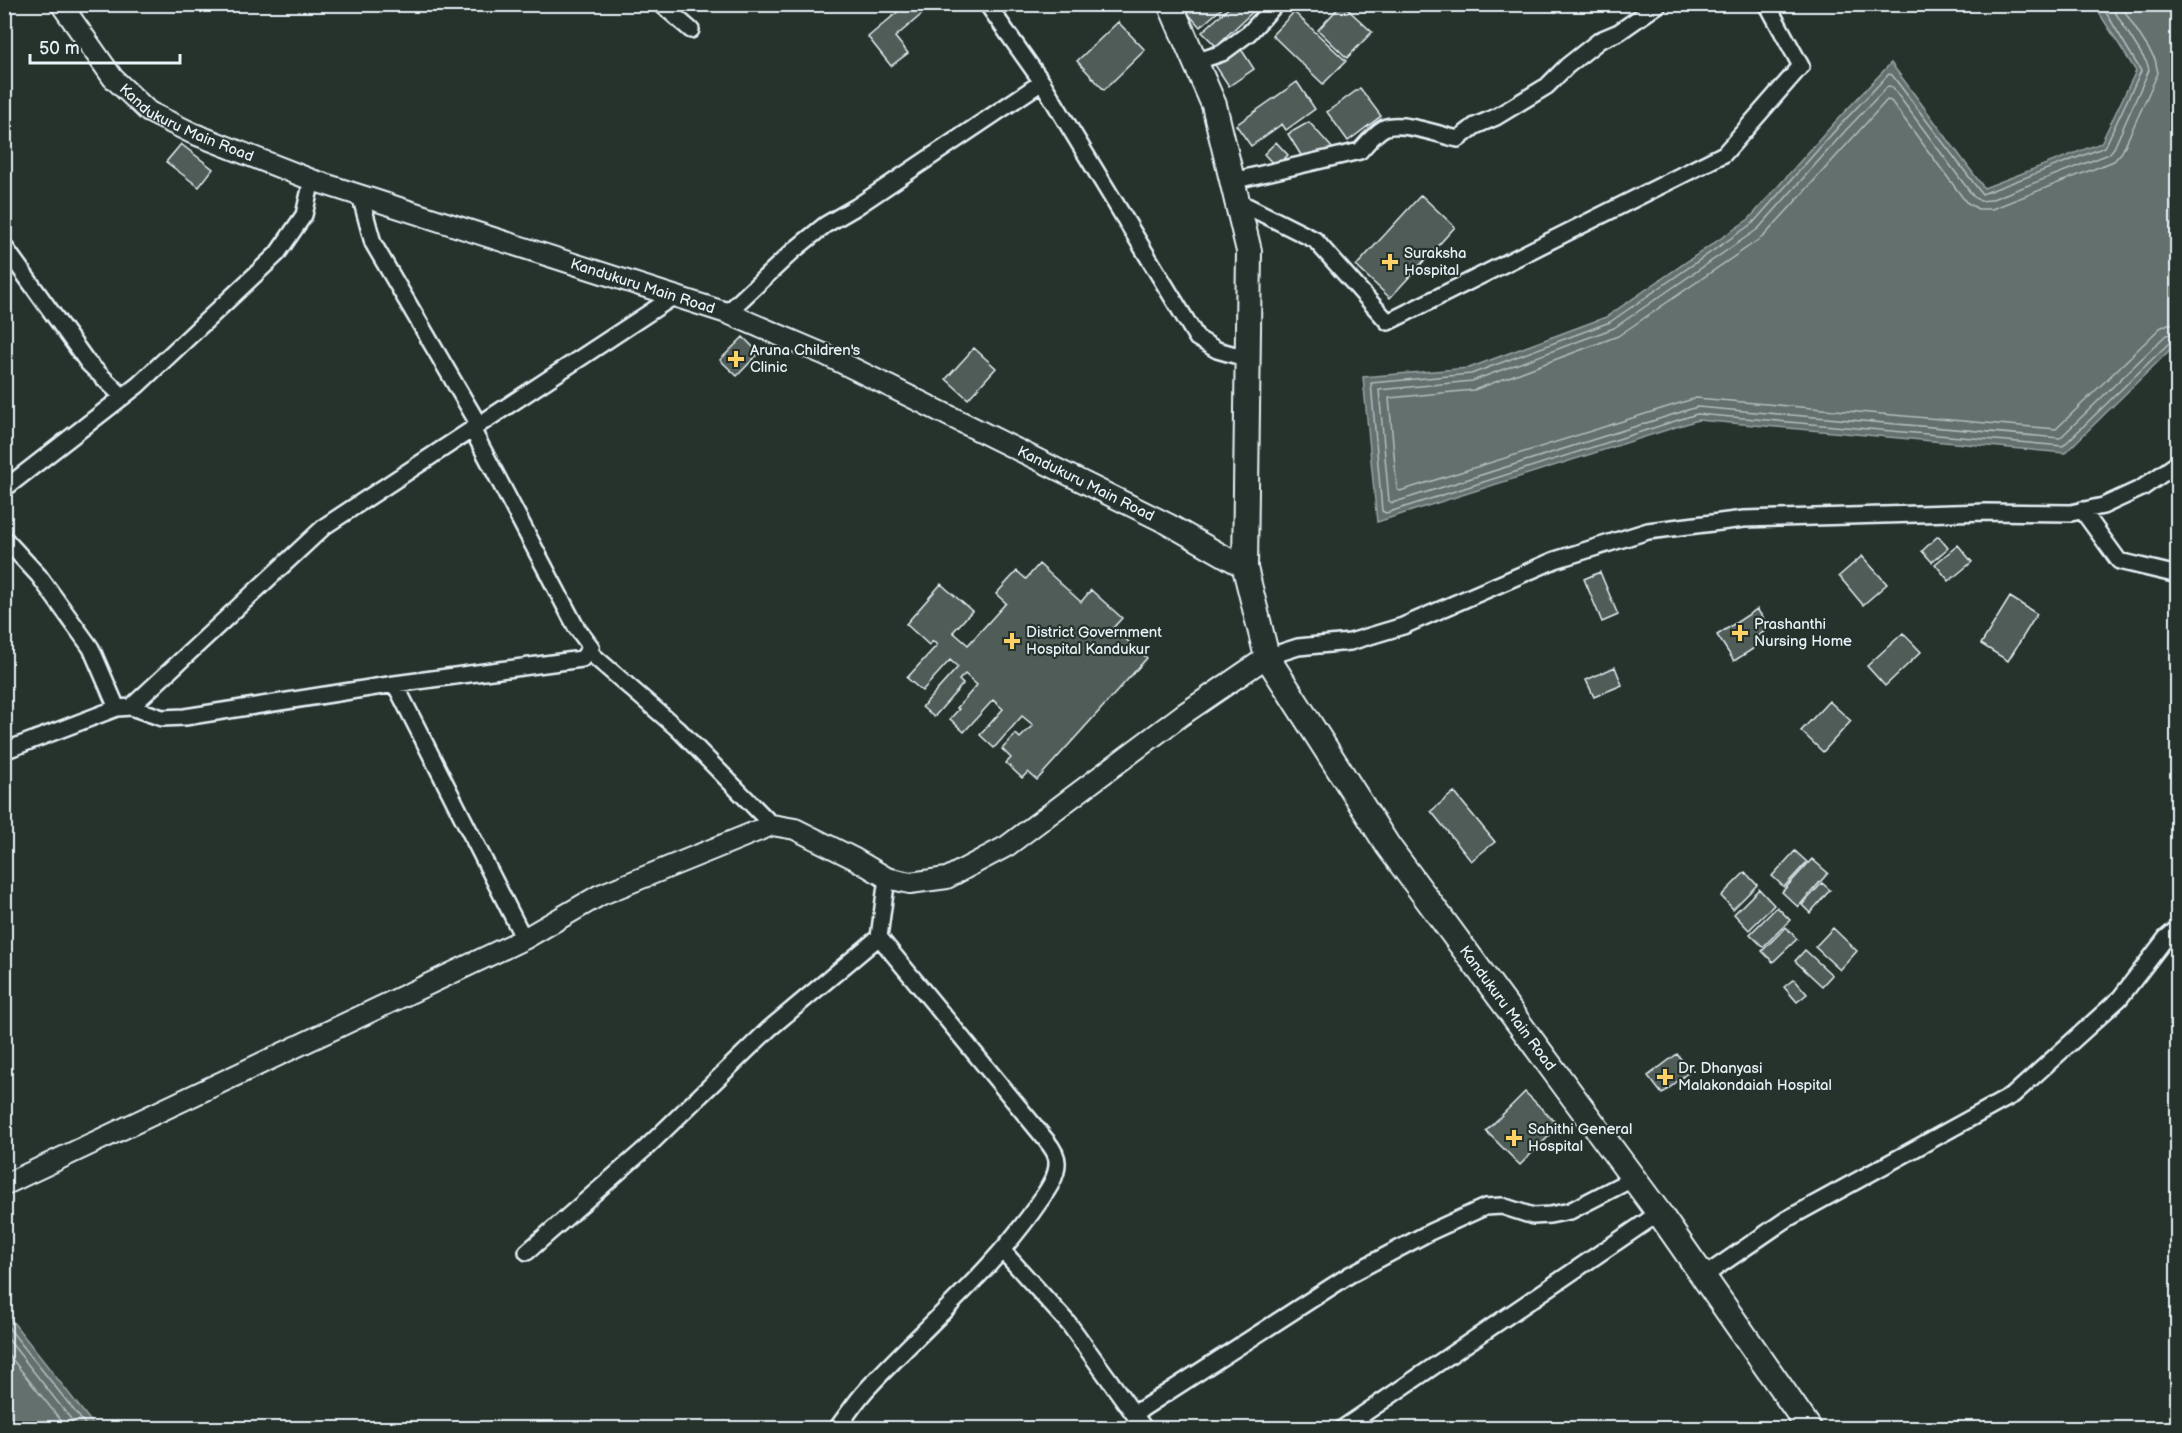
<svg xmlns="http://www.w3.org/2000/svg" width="2182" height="1433" font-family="'Balsamiq Sans',sans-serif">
  <rect width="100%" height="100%" fill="#26332d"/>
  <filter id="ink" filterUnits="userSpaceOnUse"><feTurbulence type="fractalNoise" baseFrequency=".0167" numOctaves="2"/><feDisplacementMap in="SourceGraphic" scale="12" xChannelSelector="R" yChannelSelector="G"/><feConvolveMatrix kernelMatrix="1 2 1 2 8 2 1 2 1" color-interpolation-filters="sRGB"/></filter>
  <g filter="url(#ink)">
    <path fill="#636f6d" stroke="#98a3a5" stroke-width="1.5" d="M2094 5H2177V343L2065 453 1698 420 1377 522 1363 377 1469 368 1606 317 1749 219 1836 121 1891 63 1984 188 2101 143 2136 71Z
      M5 1312 96 1428H5Z"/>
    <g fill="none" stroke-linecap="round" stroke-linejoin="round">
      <path stroke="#b3bdc0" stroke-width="1.5" d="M2101 4 2141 71 2105 147 1982 194 1892 75 1889 74 1840 125 1753 223 1610 322 1471 374 1371 383 1382 511 1386 513 1697 414 2063 446 2171 341 2178 339
        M2110 4 2147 63 2149 70 2114 148 2109 154 1990 200 1980 201 1973 196 1892 87 1888 86 1846 130 1758 229 1614 328 1472 381 1379 390 1389 501 1392 503 1697 407 2060 438 2166 335 2178 332
        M2120 4 2155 59 2158 73 2122 152 2114 161 1992 209H1978L1966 202 1891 101 1887 100 1764 236 1618 336 1474 390 1389 398 1397 489 1400 491 1696 398 2056 429 2160 328 2168 324 2178 323
        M4 1322 88 1428
        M4 1334 78 1428
        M4 1349 67 1428"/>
    </g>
    <path fill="#505c59" stroke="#e8f1f8" stroke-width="1.5" d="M907 4H934L895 37 908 53 891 66 868 37Z
      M1187 4H1227L1200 27 1183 8Z
      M1233 4 1260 5 1216 46 1202 32Z
      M1342 4 1372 32 1347 58 1318 30Z
      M1294 12 1346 61 1323 84 1272 35Z
      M1118 22 1145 50 1104 90 1077 61Z
      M1241 49 1254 69 1229 86 1215 65Z
      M1297 82 1315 109 1286 130 1282 124 1251 146 1236 125Z
      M1360 88 1381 116 1348 141 1327 112Z
      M1309 122 1335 151 1304 160 1288 134Z
      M1276 142 1288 155 1276 167 1264 154Z
      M181 144 213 169 199 187 166 162Z
      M1421 195 1455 227 1390 298 1356 266Z
      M743 337 759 353 737 376 720 360Z
      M974 348 996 368 968 399 946 379Z
      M1938 536 1948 548 1932 562 1922 551Z
      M1958 545 1972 562 1949 581 1935 564Z
      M1862 556 1887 584 1863 605 1839 576Z
      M1039 564 1081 602 1091 590 1122 618 1113 628 1147 658 1037 780 1028 772 1022 778 1006 763 1011 758 1002 749 1016 734 1020 738 1033 725 1022 716 994 748 980 735 1003 709 993 700 964 732 950 719 959 709 957 708 977 685 965 674 959 680 963 684 934 717 922 707 958 667 950 660 922 691 907 678 937 645 933 641 929 645 906 624 941 584 972 611 953 632 968 645 1006 603 996 594 1017 571 1026 579Z
      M1600 572 1618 615 1602 622 1584 579Z
      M2010 597 2037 614 2008 661 1981 644Z
      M1757 609 1770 628 1754 638 1759 645 1734 661 1717 635Z
      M1903 633 1921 652 1885 686 1867 666Z
      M1615 667 1622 685 1594 697 1586 680Z
      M1829 701 1851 721 1823 752 1801 731Z
      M1454 792 1495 842 1471 861 1431 811Z
      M1795 851 1807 862 1784 887 1772 876Z
      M1812 859 1828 873 1798 907 1782 892Z
      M1745 872 1757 885 1733 909 1721 896Z
      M1822 883 1830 890 1810 913 1802 905Z
      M1759 889 1774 905 1749 930 1734 914Z
      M1777 907 1790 920 1763 947 1750 934Z
      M1786 927 1797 939 1773 962 1762 951Z
      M1833 928 1857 951 1840 970 1815 947Z
      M1805 950 1832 975 1822 986 1795 961Z
      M1794 979 1807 994 1797 1002 1784 987Z
      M1677 1054 1690 1071 1662 1094 1648 1076Z
      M1525 1092 1559 1126 1520 1165 1486 1131Z"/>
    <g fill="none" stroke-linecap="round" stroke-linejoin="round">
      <g stroke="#e8f1f8" stroke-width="20">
        <path id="minor" d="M661 4 691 30
          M987 4 1042 82 1197 338 1217 350 1249 359
          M1195 62 1222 53 1249 33 1276 4
          M1232 181 1360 151C1367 143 1375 133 1384 128 1400 120 1440 135 1458 139L1475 126 1496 117 1547 86 1567 66 1600 40 1619 32 1659 4
          M360 195 373 243 479 425
          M1237 201 1315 240 1388 322 1724 154 1801 66 1767 4
          M4 246 88 363 123 397
          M727 313 793 251 825 225 856 207 1042 82
          M4 489 138 385 277 254 304 215 312 180
          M2082 510 2119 561 2178 575
          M4 538 39 576 91 648 117 708
          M588 651 678 729 772 825
          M1267 657 1298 647 1350 642 1403 626 1555 560 1648 531 1744 519 1986 512 2071 513 2103 506 2142 488 2178 463
          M395 684 524 939
          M131 707 325 526 673 297
          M4 751 117 708 131 707 162 718 185 717 395 684 582 659 591 647 576 627 472 429
          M1002 1250 1069 1324 1144 1428
          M527 1252 646 1148 769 1029 879 937 887 878
          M1704 1276 1787 1219 2013 1095 2120 998 2166 938 2178 928
          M1134 1414 1351 1274 1430 1232 1485 1207 1502 1206 1533 1216 1550 1215 1570 1211 1632 1179
          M837 1428C847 1415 856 1401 867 1389 925 1326 992 1272 1040 1201 1047 1191 1057 1177 1057 1164 1058 1156 1051 1146 1046 1140L879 937
          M1343 1428 1659 1213"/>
      </g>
      <g stroke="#e8f1f8" stroke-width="24">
        <g id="tertiary">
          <path id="s1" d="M61 4 113 78 149 112 192 133 312 180 727 313 826 355 1168 524 1245 568"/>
          <path d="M4 1185 524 939 600 895 772 825 795 829 855 859 887 878 910 883 947 878 1007 846 1182 715 1267 657"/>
        </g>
      </g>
      <g stroke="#e8f1f8" stroke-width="28">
        <g id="primary">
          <path id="s2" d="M1170 4 1214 105 1249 251 1245 568 1267 657 1388 846 1659 1213 1809 1428"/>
        </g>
      </g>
      <use href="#minor" stroke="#26332d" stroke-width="15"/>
      <use href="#tertiary" stroke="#26332d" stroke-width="20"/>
      <use href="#primary" stroke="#26332d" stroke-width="24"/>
    </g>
  </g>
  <g fill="#ffd166" stroke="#26332d" stroke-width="2">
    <path d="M1387 253h6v6h6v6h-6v6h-6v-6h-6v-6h6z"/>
    <path d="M733 350h6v6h6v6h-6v6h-6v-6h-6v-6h6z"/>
    <path d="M1737 624h6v6h6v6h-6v6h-6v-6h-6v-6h6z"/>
    <path d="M1009 632h6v6h6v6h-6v6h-6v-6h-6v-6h6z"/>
    <path d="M1662 1068h6v6h6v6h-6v6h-6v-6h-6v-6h6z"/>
    <path d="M1511 1129h6v6h6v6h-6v6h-6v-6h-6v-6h6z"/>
  </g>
  <g text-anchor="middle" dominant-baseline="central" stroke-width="4.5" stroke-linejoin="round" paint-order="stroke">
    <g font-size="15" fill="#e8f1f8" stroke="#26332d">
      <text stroke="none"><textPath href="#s1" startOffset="178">Kandukuru Main Road</textPath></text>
      <text stroke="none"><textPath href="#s1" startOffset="664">Kandukuru Main Road</textPath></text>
      <text stroke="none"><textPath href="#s1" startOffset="1150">Kandukuru Main Road</textPath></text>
      <text stroke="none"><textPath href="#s2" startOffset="1095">Kandukuru Main Road</textPath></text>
    </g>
    <g font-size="15" fill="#e8f1f8" stroke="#26332d" text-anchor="start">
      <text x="1404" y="253">Suraksha<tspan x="1404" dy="17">Hospital</tspan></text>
      <text x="750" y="350">Aruna Children's<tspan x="750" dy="17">Clinic</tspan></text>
      <text x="1754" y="624">Prashanthi<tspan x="1754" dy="17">Nursing Home</tspan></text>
      <text x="1026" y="632">District Government<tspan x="1026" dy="17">Hospital Kandukur</tspan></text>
      <text x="1678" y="1068">Dr. Dhanyasi<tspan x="1678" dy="17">Malakondaiah Hospital</tspan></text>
      <text x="1528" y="1129">Sahithi General<tspan x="1528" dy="17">Hospital</tspan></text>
    </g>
  </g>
  <rect width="2182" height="1433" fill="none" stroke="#26332d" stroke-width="24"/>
  <rect x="12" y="12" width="2158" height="1409" fill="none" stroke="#e8f1f8" stroke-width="2" filter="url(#ink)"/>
  <path d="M30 54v9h150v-9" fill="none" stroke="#e8f1f8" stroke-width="3"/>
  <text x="39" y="54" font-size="18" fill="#e8f1f8" stroke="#26332d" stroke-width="4.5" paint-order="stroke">50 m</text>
</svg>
